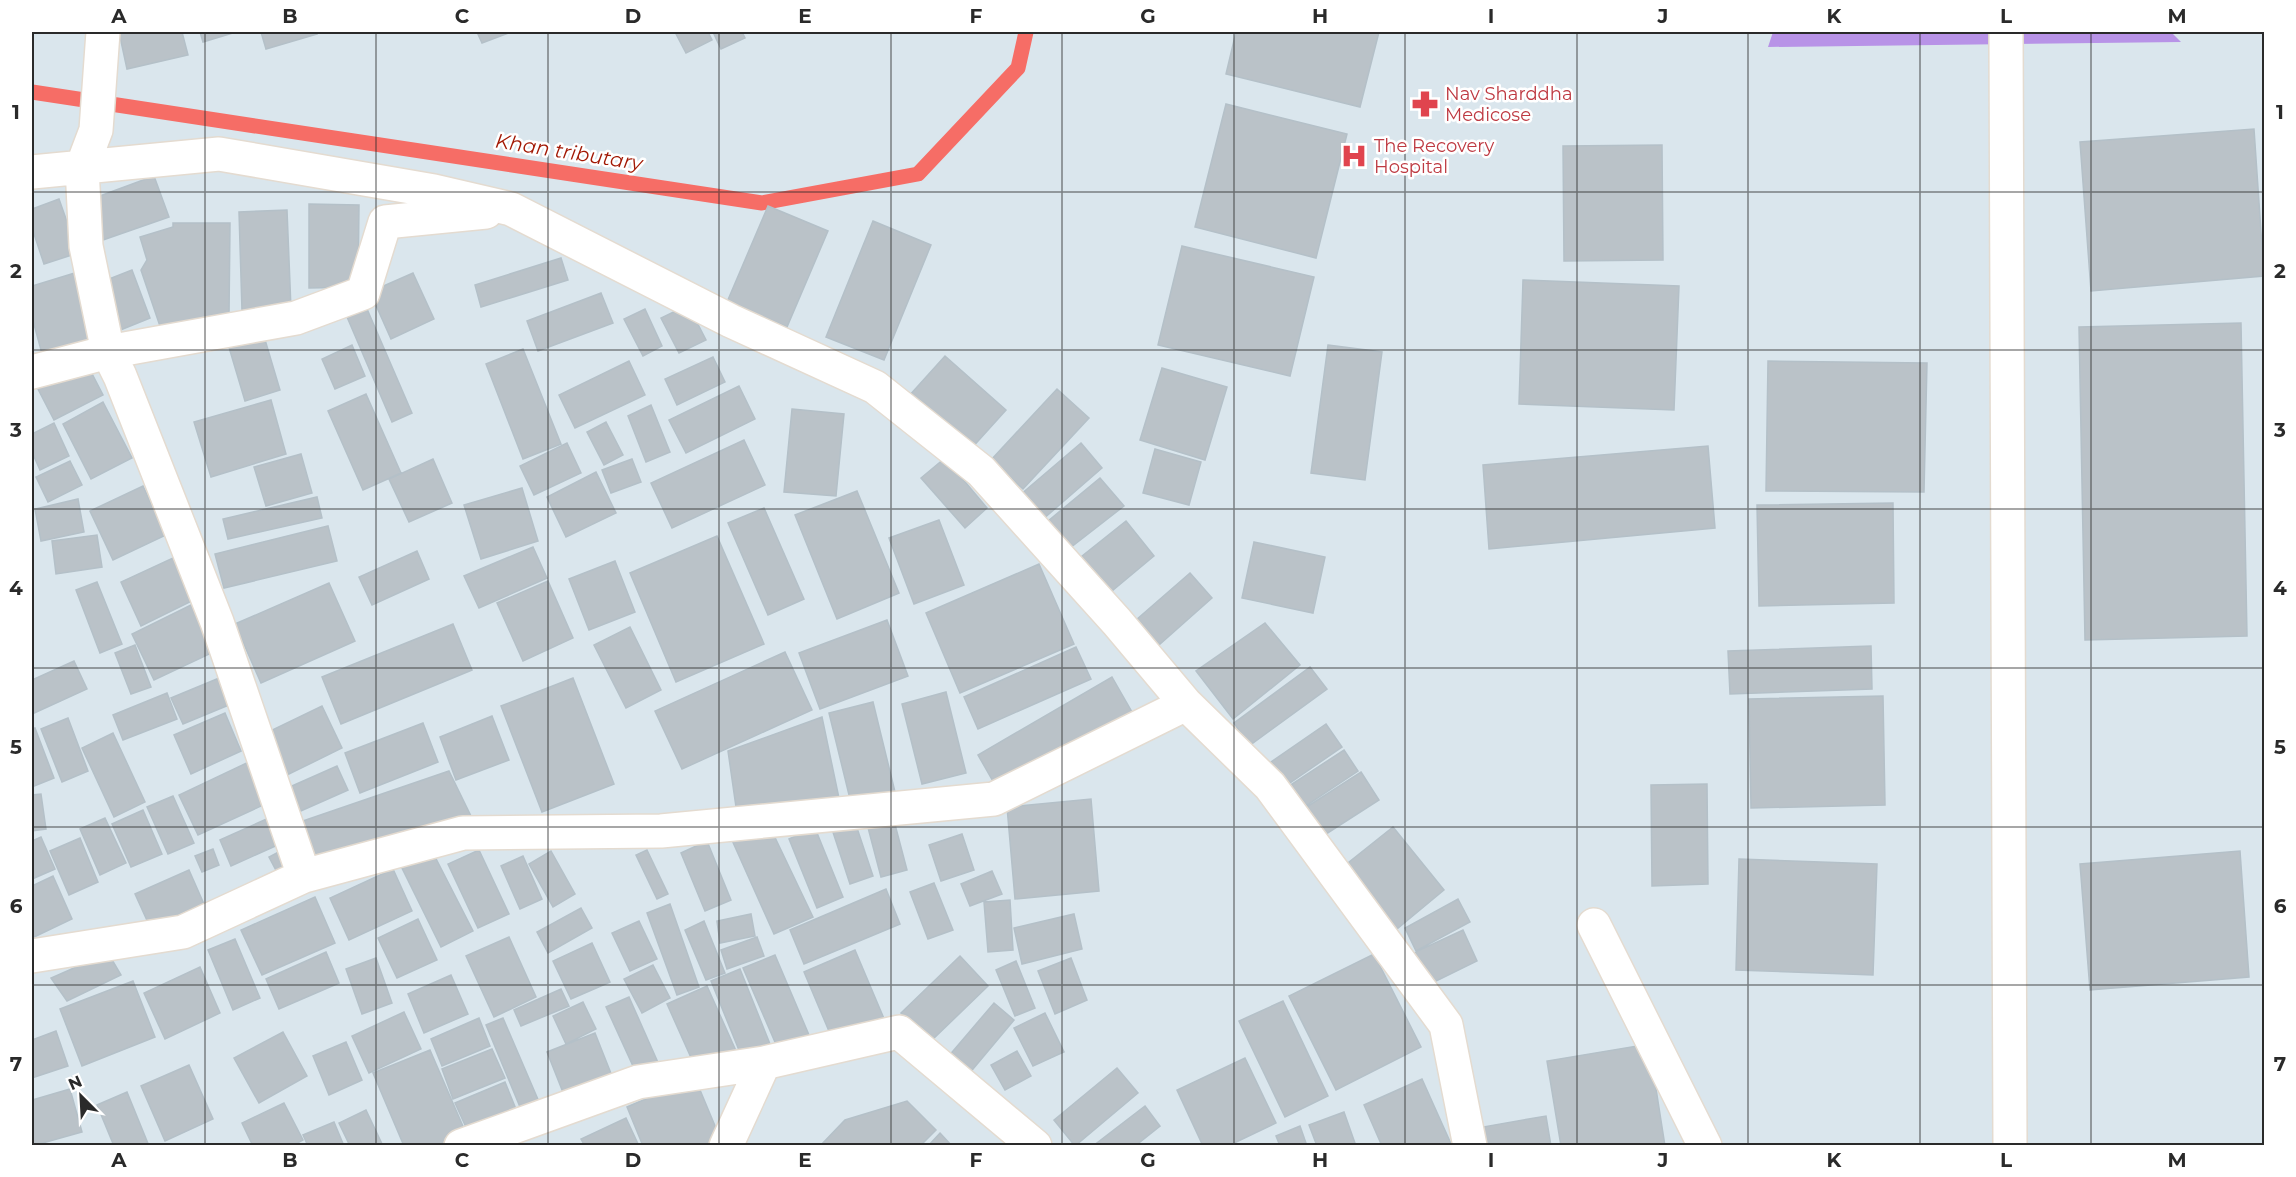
<svg xmlns="http://www.w3.org/2000/svg" width="2296" height="1177" font-family="Montserrat,sans-serif">
  <rect width="100%" height="100%" fill="#dae6ed"/>
  <path fill="#b893e7" d="M1773 32H2171L2181 42 1768 47Z"/>
  <g fill="none" stroke-linecap="round" stroke-linejoin="round">
    <path stroke="#f66d66" stroke-width="15" d="M32 92 762 203 918 174 1018 68 1026 32"/>
  </g>
  <path fill="#bac2c8" stroke="#b4c0c8" stroke-width="1.5" d="M119 32H182L188 55 127 69Z
    M200 32H236L203 42Z
    M261 32H316L317 34 266 49Z
    M477 32H511L482 43Z
    M675 32H708L712 40 686 53Z
    M713 32H742L745 38 721 49Z
    M1236 32H1379L1360 107 1226 74Z
    M1226 104 1347 134 1316 258 1195 227Z
    M2254 129 2264 276 2091 291 2080 142Z
    M1662 145 1663 260 1564 261 1563 146Z
    M154 176 169 217 103 240 89 200Z
    M59 199 78 253 44 264 32 228V209Z
    M309 204 359 205 358 287 309 288Z
    M768 206 828 231 787 327 727 302Z
    M287 210 291 309 242 311 239 212Z
    M873 221 931 245 884 360 826 337Z
    M173 223H230L229 317H205L206 321 163 335 141 270 147 260 140 237 173 227Z
    M1182 246 1314 277 1290 376 1158 345Z
    M561 258 568 280 481 307 475 285Z
    M132 270 150 318 118 331 99 283Z
    M78 272 98 345 44 361 32 317V286Z
    M413 273 434 319 391 339 370 292Z
    M1523 280 1679 286 1674 410 1519 404Z
    M601 293 613 323 538 351 527 321Z
    M364 302 412 413 392 422 344 310Z
    M688 305 706 340 679 353 661 318Z
    M645 309 662 346 643 356 624 319Z
    M2241 323 2247 636 2085 640 2079 327Z
    M263 333 280 390 245 401 228 344Z
    M352 345 365 376 335 389 322 359Z
    M1328 345 1382 352 1365 480 1311 473Z
    M523 349 561 444 523 459 486 364Z
    M945 356 1006 410 970 450 909 396Z
    M713 357 725 382 677 405 665 379Z
    M629 361 645 395 575 428 559 395Z
    M1768 361 1927 363 1924 492 1766 491Z
    M87 364 103 395 54 420 38 389Z
    M1162 368 1227 387 1205 460 1140 440Z
    M739 386 755 419 686 453 669 420Z
    M1057 389 1089 418 1023 489 991 460Z
    M366 394 401 473 363 490 328 411Z
    M271 400 286 454 211 477 194 422Z
    M103 402 132 458 91 479 63 424Z
    M651 405 670 452 646 462 628 416Z
    M792 409 844 414 836 496 784 492Z
    M606 422 623 455 604 465 587 432Z
    M54 423 69 456 40 470 32 452V434Z
    M744 440 765 485 672 528 651 483Z
    M567 443 581 473 534 495 520 466Z
    M1081 443 1102 468 1042 520 1020 495Z
    M1708 446 1715 528 1489 549 1483 465Z
    M1155 449 1201 462 1189 505 1143 493Z
    M301 454 312 493 266 506 254 467Z
    M945 458 987 508 965 528 921 478Z
    M433 459 452 503 409 522 389 479Z
    M632 459 641 482 611 493 602 470Z
    M70 461 82 485 48 502 36 477Z
    M596 472 616 513 566 537 547 497Z
    M1100 478 1124 506 1070 548 1048 521Z
    M143 486 166 535 113 560 90 511Z
    M522 488 538 541 481 559 464 505Z
    M857 491 899 593 837 619 795 515Z
    M317 497 322 518 228 539 223 519Z
    M78 499 84 532 41 541 35 509Z
    M1893 503 1894 603 1759 606 1757 505Z
    M764 508 804 599 768 615 728 523Z
    M939 520 964 585 914 604 889 538Z
    M1126 521 1154 556 1106 596 1077 560Z
    M328 526 337 561 224 588 215 554Z
    M97 535 102 567 56 574 52 541Z
    M717 536 764 644 676 682 630 573Z
    M1254 542 1325 557 1313 613 1242 598Z
    M533 547 547 578 479 608 464 576Z
    M417 551 429 579 372 605 359 577Z
    M186 552 204 595 141 626 121 582Z
    M615 561 635 612 589 630 569 579Z
    M1039 564 1074 644 960 693 926 613Z
    M1190 573 1212 598 1159 645 1136 620Z
    M548 581 573 638 523 661 497 603Z
    M97 582 122 644 100 653 76 590Z
    M329 583 355 641 261 683 235 624Z
    M197 602 220 649 154 680 132 634Z
    M887 620 908 676 820 709 799 653Z
    M1265 623 1300 665 1233 719 1196 671Z
    M453 624 472 670 341 724 322 677Z
    M630 627 661 690 626 708 594 645Z
    M135 645 151 687 131 694 115 653Z
    M1871 646 1872 689 1730 694 1728 651Z
    M1076 647 1091 679 978 729 964 697Z
    M785 652 812 710 682 769 655 711Z
    M74 661 87 689 32 714V680Z
    M1310 667 1327 689 1249 746 1234 723Z
    M224 676 236 702 183 724 171 698Z
    M1112 677 1132 712 998 790 978 755Z
    M573 678 614 784 542 812 501 706Z
    M946 692 966 773 922 784 902 704Z
    M167 693 177 719 123 740 113 715Z
    M1883 696 1885 805 1751 808 1749 699Z
    M873 702 895 792 851 803 829 713Z
    M322 706 342 748 287 775 266 733Z
    M225 713 241 751 191 774 174 735Z
    M492 716 509 760 456 780 440 737Z
    M822 717 840 803 738 821 728 751Z
    M68 718 88 771 62 782 41 729Z
    M423 723 438 762 360 793 345 753Z
    M1326 724 1342 747 1287 785 1271 762Z
    M35 728 54 778 32 787V729Z
    M113 733 145 802 114 817 82 748Z
    M1344 750 1358 771 1298 811 1283 790Z
    M253 760 272 801 198 835 179 795Z
    M337 766 348 790 294 814 283 790Z
    M449 771 471 816 313 869 297 823Z
    M1361 772 1379 800 1320 838 1302 810Z
    M1707 784 1708 884 1652 886 1651 785Z
    M41 794 46 829 32 831V795Z
    M173 796 194 843 168 854 147 807Z
    M1091 799 1099 891 1015 899 1007 807Z
    M143 810 162 854 131 867 112 824Z
    M892 813 907 870 881 877 866 820Z
    M853 816 873 876 850 884 830 823Z
    M271 817 282 843 231 866 220 840Z
    M105 818 126 863 100 875 80 829Z
    M770 827 813 917 774 934 727 829Z
    M1393 827 1444 890 1397 929 1344 866Z
    M815 828 843 897 817 908 789 839Z
    M962 834 974 870 941 881 929 845Z
    M41 837 55 869 32 879V841Z
    M80 838 98 882 69 895 50 851Z
    M707 841 731 900 705 911 681 853Z
    M429 845 473 931 441 947 398 860Z
    M286 848 295 868 279 876 269 857Z
    M213 849 219 865 202 872 195 856Z
    M479 850 509 914 478 928 448 864Z
    M647 850 668 894 657 899 636 855Z
    M551 851 575 894 553 907 529 864Z
    M2240 851 2249 977 2090 990 2080 864Z
    M523 856 542 899 520 909 501 866Z
    M1739 859 1877 864 1873 975 1736 970Z
    M393 869 412 911 349 940 330 898Z
    M189 870 204 904 150 927 135 894Z
    M992 871 1002 894 970 906 961 884Z
    M53 876 72 919 32 938V886Z
    M934 883 953 930 928 939 910 892Z
    M886 889 900 924 804 964 790 930Z
    M315 897 335 943 262 975 241 930Z
    M1458 899 1470 922 1416 951 1405 928Z
    M1010 900 1013 950 988 952 984 902Z
    M670 904 699 987 677 995 647 913Z
    M581 908 592 928 548 953 537 932Z
    M751 914 755 936 720 943 717 921Z
    M1074 914 1082 949 1022 964 1014 928Z
    M418 919 437 960 397 978 378 938Z
    M639 921 657 959 630 971 612 933Z
    M704 921 725 973 706 980 685 930Z
    M1463 930 1477 961 1426 986 1411 954Z
    M509 937 536 997 494 1017 466 956Z
    M757 937 764 956 727 969 721 950Z
    M235 939 260 998 233 1010 208 950Z
    M592 943 610 982 571 999 553 961Z
    M855 950 885 1021 834 1043 804 972Z
    M326 952 339 983 279 1009 266 979Z
    M108 953 121 975 67 1001 51 978Z
    M1374 954 1421 1047 1336 1090 1289 996Z
    M775 955 812 1042 781 1056 743 968Z
    M960 956 988 986 929 1043 901 1013Z
    M376 958 392 1003 362 1014 346 969Z
    M1071 958 1087 1000 1055 1014 1038 971Z
    M1016 961 1035 1008 1015 1016 996 970Z
    M653 965 670 998 642 1013 624 979Z
    M200 967 220 1013 165 1039 144 993Z
    M740 969 772 1049 743 1060 711 981Z
    M451 975 468 1014 424 1033 408 994Z
    M133 981 155 1037 82 1066 60 1009Z
    M707 986 737 1053 697 1071 667 1004Z
    M561 989 569 1006 521 1026 514 1010Z
    M629 997 660 1067 638 1077 606 1007Z
    M1283 1001 1328 1096 1285 1117 1239 1021Z
    M583 1002 596 1029 566 1044 553 1016Z
    M994 1003 1014 1020 963 1081 942 1064Z
    M404 1012 421 1049 369 1073 352 1036Z
    M1045 1013 1064 1052 1033 1066 1014 1028Z
    M479 1018 490 1046 442 1066 431 1039Z
    M503 1018 543 1111 525 1119 486 1025Z
    M56 1031 68 1066 32 1078V1040Z
    M283 1032 307 1076 259 1103 234 1058Z
    M595 1033 616 1086 568 1105 547 1052Z
    M346 1042 362 1080 329 1095 313 1056Z
    M1649 1044 1665 1146H1561L1547 1061Z
    M492 1049 505 1078 453 1099 442 1069Z
    M430 1050 468 1138 451 1146H404L373 1073Z
    M1017 1051 1031 1076 1005 1090 991 1065Z
    M1245 1058 1276 1123 1228 1146H1203L1177 1090Z
    M189 1065 213 1119 165 1141 141 1086Z
    M1117 1068 1138 1093 1075 1146 1054 1120Z
    M695 1078 723 1145 643 1146 627 1107Z
    M1422 1079 1452 1146H1382L1364 1105Z
    M505 1082 518 1114 470 1136 455 1103Z
    M70 1089 82 1132 32 1146V1100Z
    M127 1092 149 1146H114L97 1105Z
    M907 1101 936 1130 920 1146H820L845 1120Z
    M284 1103 303 1140 292 1146H253L242 1123Z
    M1145 1106 1160 1126 1135 1146H1093Z
    M366 1110 383 1146H350L339 1123Z
    M1344 1112 1356 1146H1317L1309 1125Z
    M1546 1116 1551 1146H1486L1483 1127Z
    M626 1118 639 1146H585L581 1139Z
    M334 1122 344 1146H308L303 1135Z
    M1300 1126 1307 1146H1280L1276 1136Z
    M940 1133 952 1146H928Z"/>
  <g fill="none" stroke-linecap="round" stroke-linejoin="round">
    <g stroke="#e4dbd0" stroke-width="36">
      <path id="minor" d="M103 32 96 130 82 167 86 246 108 352 120 376 217 622 304 876
        M2006 32 2010 1146
        M32 172 219 154 434 191 511 209 731 321 875 387 981 471 1117 622 1186 704 1270 786 1446 1025 1470 1146
        M32 372 108 352 296 318 363 293 385 222 486 212
        M1594 925 1705 1146
        M32 956 183 932 304 876 463 833 661 831 994 799 1186 704
        M461 1146 638 1082 764 1063 899 1032 1035 1146
        M726 1146 764 1063"/>
    </g>
    <use href="#minor" stroke="#fff" stroke-width="33"/>
  </g>
  <path fill="none" stroke="#2a2a2a" stroke-width="1.5" stroke-opacity="0.55" d="M205 32V1146M376 32V1146M548 32V1146M719 32V1146M891 32V1146M1062 32V1146M1234 32V1146M1405 32V1146M1577 32V1146M1748 32V1146M1920 32V1146M2091 32V1146M32 192H2264M32 350H2264M32 509H2264M32 668H2264M32 827H2264M32 985H2264"/>
  <defs>
    <g id="pharmacy-bare" transform="scale(2.07)"><path d="M-2-6h4v4h4v4h-4v4h-4v-4h-4v-4h4Z" fill="#e0444e" stroke="#fff" stroke-width="2.5" paint-order="stroke"/></g>
    <g id="hospital-bare" transform="scale(2.07)"><path d="M-5-5h3v3.5h4V-5h3V5h-3V1.5h-4V5h-3Z" fill="#e0444e" stroke="#fff" stroke-width="2.5" paint-order="stroke"/></g>
  </defs>
  <g fill-rule="evenodd">
    <use href="#pharmacy-bare" x="1425" y="104"/>
    <use href="#hospital-bare" x="1354" y="156"/>
  </g>
  <g text-anchor="middle" dominant-baseline="central" stroke-width="5" stroke-linejoin="round" paint-order="stroke">
    <g font-size="18" fill="#be3a42" stroke="#fff" text-anchor="start">
      <text x="1445" y="94">Nav Sharddha<tspan x="1445" dy="21">Medicose</tspan></text>
      <text x="1374" y="146">The Recovery<tspan x="1374" dy="21">Hospital</tspan></text>
    </g>
    <g font-size="20" font-style="italic" fill="#a21905" stroke="#fff">
      <text transform="translate(569 152) rotate(9)">Khan tributary</text>
    </g>
  </g>
  <rect width="2296" height="1177" fill="none" stroke="#ffffff" stroke-width="66"/>
  <g transform="translate(81 1096) rotate(336)" stroke="#ffffff" stroke-width="4.5" paint-order="stroke">
  <path d="M0-4.5L10 22L0 15L-10 22Z" fill="#2a2a2a"/>
  <text y="-9" font-size="16" font-weight="bold" text-anchor="middle" fill="#2a2a2a">N</text>
  </g>
  <rect x="33" y="33" width="2230" height="1111" fill="none" stroke="#2a2a2a" stroke-width="2"/>
  <g font-size="20" text-anchor="middle" font-weight="bold" fill="#2a2a2a">
    <text x="119" y="23">A</text>
    <text x="290" y="23">B</text>
    <text x="462" y="23">C</text>
    <text x="633" y="23">D</text>
    <text x="805" y="23">E</text>
    <text x="976" y="23">F</text>
    <text x="1148" y="23">G</text>
    <text x="1320" y="23">H</text>
    <text x="1491" y="23">I</text>
    <text x="1663" y="23">J</text>
    <text x="1834" y="23">K</text>
    <text x="2006" y="23">L</text>
    <text x="2177" y="23">M</text>
    <text x="16" y="119">1</text>
    <text x="2280" y="119">1</text>
    <text x="16" y="278">2</text>
    <text x="2280" y="278">2</text>
    <text x="16" y="437">3</text>
    <text x="2280" y="437">3</text>
    <text x="16" y="595">4</text>
    <text x="2280" y="595">4</text>
    <text x="16" y="754">5</text>
    <text x="2280" y="754">5</text>
    <text x="16" y="913">6</text>
    <text x="2280" y="913">6</text>
    <text x="16" y="1071">7</text>
    <text x="2280" y="1071">7</text>
    <text x="119" y="1167">A</text>
    <text x="290" y="1167">B</text>
    <text x="462" y="1167">C</text>
    <text x="633" y="1167">D</text>
    <text x="805" y="1167">E</text>
    <text x="976" y="1167">F</text>
    <text x="1148" y="1167">G</text>
    <text x="1320" y="1167">H</text>
    <text x="1491" y="1167">I</text>
    <text x="1663" y="1167">J</text>
    <text x="1834" y="1167">K</text>
    <text x="2006" y="1167">L</text>
    <text x="2177" y="1167">M</text>
  </g>
</svg>
